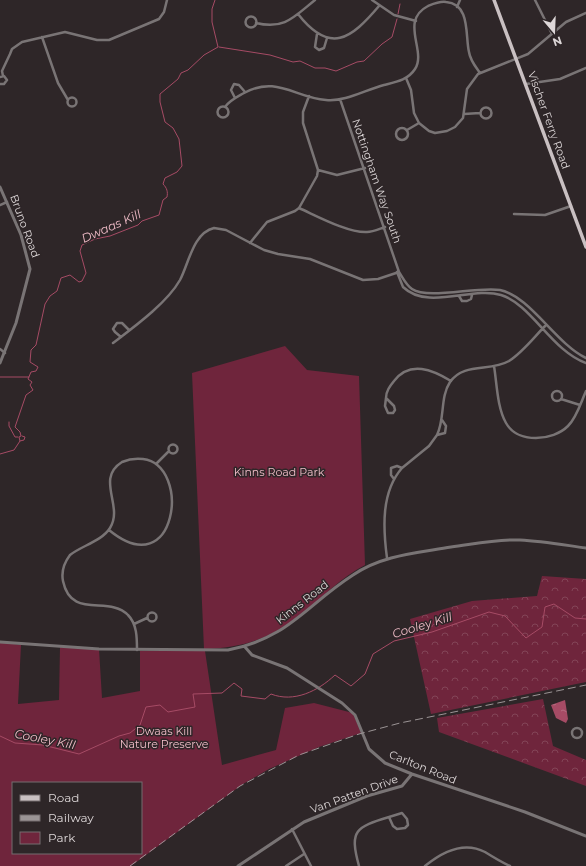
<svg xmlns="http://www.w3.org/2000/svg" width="586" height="866" font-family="Montserrat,sans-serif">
  <defs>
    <pattern id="forest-crowns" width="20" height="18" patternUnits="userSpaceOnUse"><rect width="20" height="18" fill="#6f253c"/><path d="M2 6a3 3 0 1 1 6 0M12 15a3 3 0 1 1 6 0" fill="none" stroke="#834457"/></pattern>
    <pattern id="water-ripples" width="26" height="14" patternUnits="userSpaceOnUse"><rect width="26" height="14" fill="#a64b65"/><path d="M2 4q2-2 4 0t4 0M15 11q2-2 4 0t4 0" fill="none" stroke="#b66d81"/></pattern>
  </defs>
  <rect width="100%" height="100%" fill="#2e2628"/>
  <path fill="url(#forest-crowns)" d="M542 576 586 579V682L431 714 410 619 472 601 537 596Z
    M543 699 553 746 586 760V786L439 732 437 718Z"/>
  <path fill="#6f253c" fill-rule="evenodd" d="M285 346 307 370 359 376 365 565C342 577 325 595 305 611 274 637 245 648 204 649L192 373Z
    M0 642 21 645 18 704 59 700 60 647 99 649 102 698 140 691V651H205L222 765 276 750 285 708 314 703 353 713 361 733 319 747 269 769 243 784 131 866H0ZM13 783H141V853H13Z"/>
  <path fill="url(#water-ripples)" d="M565 700 568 719 566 723 556 718 551 705Z"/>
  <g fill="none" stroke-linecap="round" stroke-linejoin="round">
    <path stroke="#a64b65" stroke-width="1" d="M398 14 400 4
      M219 47 270 55 293 62 300 61 315 68H325L336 71 357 62 364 61 382 44 392 37 397 19
      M0 377H29
      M9 422V426L15 437H18
      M20 441 24 440 25 437 22 436
      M0 454 14 450 20 441 19 437 21 436 20 432 15 427 26 395 33 390 30 385 32 382 28 379 31 372 36 371 38 367 30 362 31 350 36 345 45 304 50 296 57 291 61 278 70 275 79 282 82 281 86 273 80 251 82 245 95 239 110 236 138 225 142 221 159 215 163 200 167 197C168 192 167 188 163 184L165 178 177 172 182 166 179 139 173 128 165 122 160 102V94L178 79 181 73 188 70 204 55 218 47 212 22V9L215 0
      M0 736 15 743 43 745 79 754 119 736 130 733 140 725 146 707 160 705 168 712 195 707 193 694 222 693 234 683 242 689 241 696 265 699 271 694C294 703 318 691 335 675L351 686 365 674 373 654 394 641 432 632 489 612 505 616 526 638 542 627 545 607 554 604 575 618 586 619"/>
    <path stroke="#797475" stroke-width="2.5" d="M372 0 394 15 416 21
      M535 0 552 34
      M457 7 460 0
      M298 14C330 55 351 39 379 6
      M245.5 22a5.5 5.5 0 1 1 11 0a5.5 5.5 0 1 1-11 0Z
      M256 23C284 30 294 17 315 0
      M317 34 315 47 319 50 324 48 327 38
      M42 37 58 83 68 100
      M3 76 2 71 10 54 12 49 22 42 65 32 97 40H109L159 19 164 12 167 0
      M0 77 4 76 7 80 4 84H0
      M406 78 411 90 414 113 419 123 429 131 435 133 447 131 455 127 463 118 467 89 478 74 528 54 566 22 586 13
      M526 84 560 79 586 68
      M67.5 102a4.5 4.5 0 1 1 9 0a4.5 4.5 0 1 1-9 0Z
      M235 98 231 90 234 84 239 85 245 92
      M340 99 399 272C403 278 406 285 412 289 428 300 478 286 500 290 530 296 556 344 586 358
      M217.5 112a5.5 5.5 0 1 1 11 0a5.5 5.5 0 1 1-11 0Z
      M225 107C230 100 237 97 244 93 277 75 295 98 326 100 345 102 365 90 384 85 396 82 408 80 415 69 427 51 399 21 428 6 433 4 440 1 446 2 471 4 465 36 469 52 470 60 475 66 480 73
      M480.5 113a5.5 5.5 0 1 1 11 0a5.5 5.5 0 1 1-11 0Z
      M464 114 480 113
      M396 134a6 6 0 1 1 12 0a6 6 0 1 1-12 0Z
      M407 130 419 123
      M318 170 337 175 365 168
      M0 205 7 202
      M299 208C317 216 348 233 367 232 373 232 379 229 385 227
      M514 214 545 215 571 206
      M250 243 267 222 295 211 299 208 317 176 318 170 303 123V112L309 96
      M397 272 403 287C428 311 472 286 501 295 531 304 552 351 586 363
      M459 296 462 301H467L471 299 472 295
      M121 337 115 332 113 329 117 323H122L129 330
      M113 343C134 327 167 303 180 280 189 263 193 233 214 228L226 230 264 250 278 254 310 259 363 280 378 279 399 272
      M0 349 5 353
      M494 366C497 384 497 407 506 423 518 444 553 441 568 426 577 417 581 402 586 391
      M552 396a5 5 0 1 1 10 0a5 5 0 1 1-10 0Z
      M386 398C386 391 390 386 394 381 410 360 433 370 451 381
      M386 398 394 406 395 410 393 413H388L385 406Z
      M561 399 580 405
      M437 435C445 419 440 397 450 382 464 362 490 372 509 361 523 352 535 336 546 325
      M168.5 449a4.5 4.5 0 1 1 9 0a4.5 4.5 0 1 1-9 0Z
      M156 464 169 451
      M394 479 391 475V468L397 466 402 468 429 446 437 435 445 433 446 426 442 420
      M109 530C177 586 192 465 143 459 135 458 129 459 122 462 95 479 124 506 110 528 102 541 81 546 70 555 64 563 61 571 63 581 71 620 109 595 128 615 137 624 137 638 137 650
      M387 558C383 528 381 492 402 468
      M147.5 617a4.5 4.5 0 1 1 9 0a4.5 4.5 0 1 1-9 0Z
      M134 624 147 618
      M572 733a5 5 0 1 1 10 0a5 5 0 1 1-10 0Z
      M402 813 407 819 408 825 405 828 397 829 393 826 389 817Z
      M292 829 311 866
      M286 866 304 854
      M359 866C349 830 356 827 389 817
      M425 866C442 852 464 841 485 852 493 857 501 862 510 866"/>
    <path stroke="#797475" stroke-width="3" d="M0 187 21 235 30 269 16 323 0 363
      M0 642 99 649 228 650C289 638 305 606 353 575 382 555 417 553 451 547 474 544 497 539 520 540 542 541 564 545 586 548
      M245 647 252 655 287 668 342 703 355 715 369 749 385 763 412 774 525 812 586 836
      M238 866 304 822 367 796 402 786 412 774"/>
    <path stroke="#c9c0c2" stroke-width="3.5" d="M494 0 586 247"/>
    <path stroke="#9b9495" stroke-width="1" stroke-dasharray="8 4" stroke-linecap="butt" d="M130 866 240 786 299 755 359 734 400 723 586 685"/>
  </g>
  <g text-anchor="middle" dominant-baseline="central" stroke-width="3" stroke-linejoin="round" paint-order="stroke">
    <g font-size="11" fill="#ddd7d8" stroke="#2e2628">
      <text transform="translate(549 120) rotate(70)">Vischer Ferry Road</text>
      <text transform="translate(377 181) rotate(71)">Nottingham Way South</text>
      <text transform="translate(25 226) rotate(70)">Bruno Road</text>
      <text transform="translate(302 602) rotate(-38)">Kinns Road</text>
      <text transform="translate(423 767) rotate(22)">Carlton Road</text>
      <text transform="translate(354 794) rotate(-20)">Van Patten Drive</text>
    </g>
    <g font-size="11" fill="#f2bec9" stroke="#2e2628">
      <text x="279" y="472">Kinns Road Park</text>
      <text x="164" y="731">Dwaas Kill<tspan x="164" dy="13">Nature Preserve</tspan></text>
    </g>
    <g font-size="12" font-style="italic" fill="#f0bcc7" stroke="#2e2628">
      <text transform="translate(111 226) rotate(-24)">Dwaas Kill</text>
      <text transform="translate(422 625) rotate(-17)">Cooley Kill</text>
      <text transform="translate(45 739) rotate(11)">Cooley Kill</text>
    </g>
  </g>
  <rect x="12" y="782" width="130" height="72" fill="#2e2628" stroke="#746d6e"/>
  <rect x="20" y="795" width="20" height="6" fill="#c9c0c2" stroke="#746d6e"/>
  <text x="48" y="802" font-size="12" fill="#ddd7d8">Road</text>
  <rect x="20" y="815" width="20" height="6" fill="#9b9495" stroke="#746d6e"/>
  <text x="48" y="822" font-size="12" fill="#ddd7d8">Railway</text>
  <rect x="20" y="832" width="20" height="12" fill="#6f253c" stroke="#746d6e"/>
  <text x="48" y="842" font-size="12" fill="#ddd7d8">Park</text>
  <g transform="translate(554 32) rotate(161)" stroke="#2e2628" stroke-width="3" paint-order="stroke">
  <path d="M0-3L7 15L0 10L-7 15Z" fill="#ddd7d8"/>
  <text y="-6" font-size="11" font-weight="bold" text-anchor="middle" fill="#ddd7d8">N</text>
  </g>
</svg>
